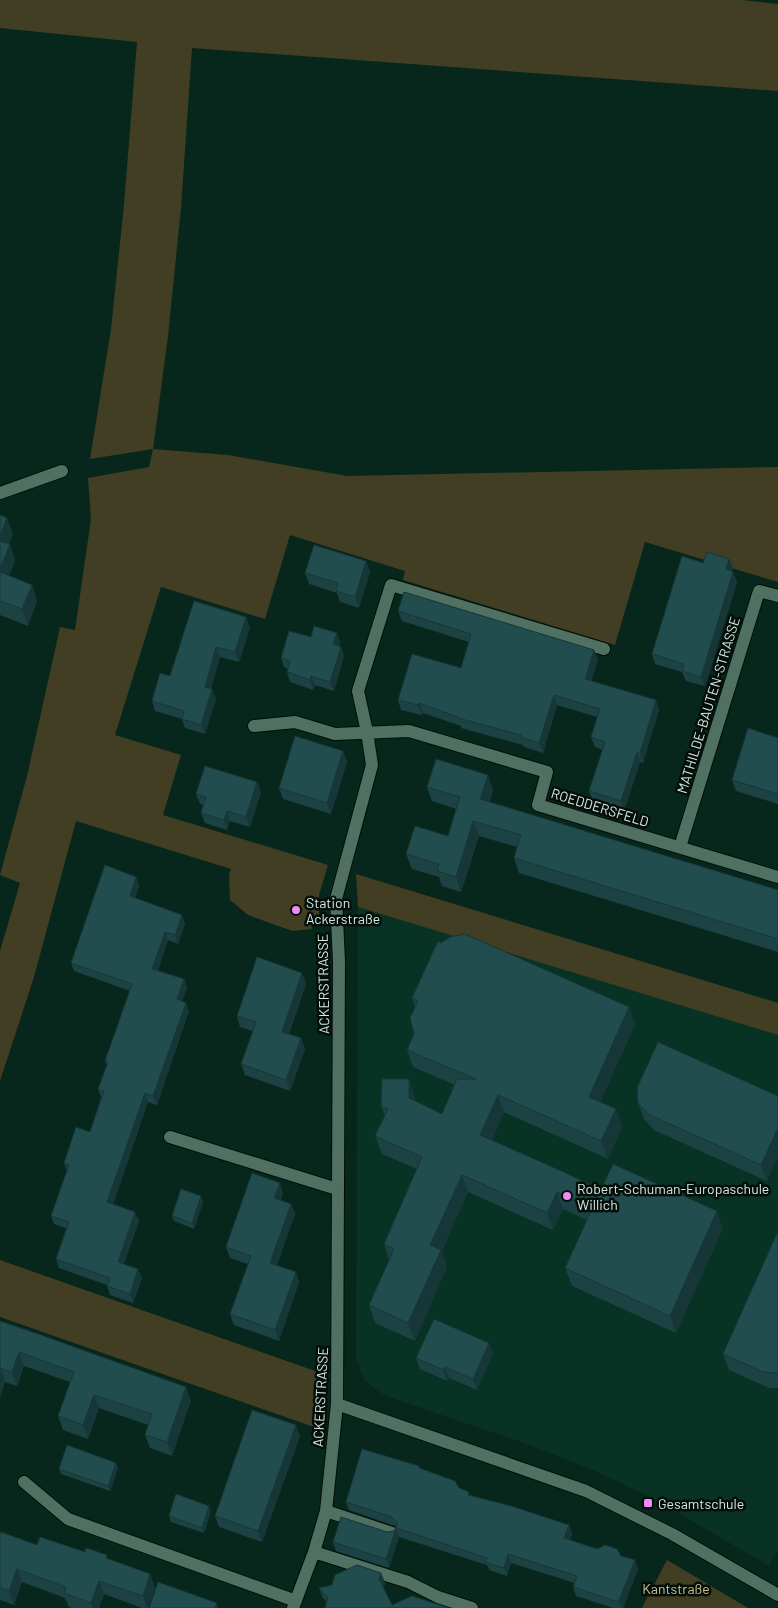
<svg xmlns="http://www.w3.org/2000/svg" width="778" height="1608" font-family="Barlow,sans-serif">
  <rect width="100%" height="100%" fill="#08271c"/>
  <path fill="#083224" d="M358 907 778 1035V1549L769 1566 660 1502 591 1469 518 1441 383 1395 364 1380 356 1357Z"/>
  <path fill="#413e23" d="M0 0H742L778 4V91L192 48 181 208 168 336 153 449 228 455 347 476 778 467V582L645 542 615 645 403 580 405 571 290 535 265 619 161 587 115 735 181 755 163 815 328 865 319 895V913L311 929 293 931 281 927 248 915 230 900 229 875 231 869 76 821 34 977 0 1081V951L20 883 0 875 27 776 60 627 75 630 91 519 88 478 149 467 153 449 90 459 111 329 124 205 137 42 0 28Z
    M356 874 778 1003V1035L358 907Z
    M0 1260 318 1372 317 1428 0 1317Z
    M667 1560 748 1608H642Z"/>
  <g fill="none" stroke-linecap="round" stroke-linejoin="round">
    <g stroke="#000f08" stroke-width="14">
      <path id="minor" d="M0 493 62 471
        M254 726 295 722 335 734 409 731 547 772 538 805 778 877
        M680 847 759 591 778 596
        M170 1137 337 1189
        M337 1404 586 1491 672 1534 778 1595
        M24 1482 68 1519 296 1601
        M326 1511 392 1533
        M314 1552 408 1582 438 1597 472 1608
        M293 1608 314 1552 326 1511 337 1404 339 961 336 899 372 765 367 732 358 691 391 585 604 649"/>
    </g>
    <use href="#minor" stroke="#507062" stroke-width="12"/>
  </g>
  <path fill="#1c4244" d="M0 515 13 534 9 544 15 560 9 576 32 585 37 601 28 626 0 615Z
    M729 559 733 568 732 571 733 572 737 582 705 686 686 681 682 672 655 664 652 654 703 563Z
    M366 561 370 572 359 608 340 602 337 593 309 584 305 573Z
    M194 601 250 627 239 662 220 657 211 689 216 699 205 734 185 728 182 719 155 711 152 701 170 676Z
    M398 611 594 650 598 660 591 681 659 710 643 763 640 762 624 811 593 801 589 791 603 750 595 747 591 737 597 717 557 705 543 753 524 747 523 745 461 728V726L423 713 422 715 401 710 398 700 461 668 469 642 402 621Z
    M337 633 340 642 339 646 341 647 344 656 334 691 315 685 313 690 290 682 287 672 288 669 284 667 281 658 311 637Z
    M778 738V804L736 791 732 780Z
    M343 751 347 762 331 814 283 799 279 788Z
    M257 782 261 792 250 827 230 821 227 830 205 823 201 813 203 805 200 804 196 794Z
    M427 787 493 790 489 802 778 890V952L519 873 514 858 517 847 479 836 461 892 442 886 439 877 412 869 406 854 448 836 456 809 432 801Z
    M136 877 139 886 135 898 185 923 178 944 168 940 158 970 184 979 187 988 182 1001 186 1003 189 1011 157 1105 148 1102 113 1204 135 1212 139 1221 124 1264 142 1278 133 1303 110 1295 107 1286V1285L59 1268 56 1259 66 1228 54 1224 51 1216 67 1172 64 1163 90 1132 101 1097 98 1089 107 1066 105 1061 130 991 74 971 71 963Z
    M441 943 629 1007 635 1025 600 1102 616 1109 622 1127 608 1159 504 1112 492 1140 601 1190 723 1228 676 1333 572 1286 565 1268 587 1220 563 1209 553 1230 468 1192 442 1251 447 1267 415 1341 375 1323 369 1305 389 1260 384 1244 417 1169 382 1154 375 1136 385 1116 381 1106 415 1097V1101L442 1114 455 1085 413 1067 407 1050 414 1034 415 1007 412 998Z
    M302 973 306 984 289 1034 301 1038 305 1049 290 1091 245 1075 241 1064 253 1031 240 1027 237 1016Z
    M778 1096 767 1181 654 1130 644 1119 638 1103Z
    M283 1193 281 1200 291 1204 295 1214 277 1265 296 1272 299 1282 279 1341 234 1325 230 1314 248 1264 230 1258 226 1247Z
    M203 1202 194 1229 174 1221 172 1216Z
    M778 1231V1388H769L729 1370 723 1354Z
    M0 1321 191 1400 172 1456 150 1448 145 1435 148 1425 99 1408 88 1439 63 1430 58 1416 70 1382 24 1366 17 1386 5 1382 0 1397Z
    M489 1343 493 1354 477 1390 449 1378 447 1381 420 1369 416 1358Z
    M300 1436 262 1542 219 1527 215 1516Z
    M116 1463 118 1468 110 1491 61 1474 59 1469Z
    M419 1466 420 1469 459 1488 470 1495 569 1525 572 1534 570 1540 621 1556 638 1569 623 1608H613L576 1596 573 1587 575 1583 511 1563 507 1576 489 1570 487 1565 399 1537 389 1568 336 1551 333 1542 394 1531 396 1527 395 1526 349 1510 346 1502Z
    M211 1511 204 1533 171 1522 169 1516Z
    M0 1534 37 1545 109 1559 150 1574 155 1588 148 1608H142L104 1594 99 1608H72L69 1607 65 1598 22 1582 14 1605 0 1600Z
    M357 1565 381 1573 385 1583 383 1588 392 1605 412 1596 449 1608H325L327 1602 323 1598 319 1588 332 1585 335 1575Z"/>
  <path fill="#173637" d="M7 518 13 534 4 556 0 545V536Z
    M10 544 15 560 5 588 0 575V569Z
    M729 559 733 568 729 579 726 569Z
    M366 561 370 572 359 608 355 597Z
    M733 572 737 582 705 686 701 677Z
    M32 585 37 601 28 626 22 609Z
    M246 617 250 627 239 662 235 652Z
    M337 633 340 642 337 654 333 644Z
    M216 647 220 657 208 697 205 687Z
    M341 647 344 656 334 691 330 682Z
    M594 650 598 660 589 689 585 679Z
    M311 676 315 685 313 690 310 680Z
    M212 689 216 699 205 734 201 725Z
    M554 695 557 705 543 753 539 743Z
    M656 700 659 710 643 763 640 753Z
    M419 703 423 713 422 715 418 705Z
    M343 751 347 762 331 814 327 803Z
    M637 752 640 762 624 811 621 801Z
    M488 775 493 790 486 814 480 799Z
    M257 782 261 792 250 827 246 817Z
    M227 811 230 821 227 830 224 820Z
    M473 821 479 836 461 892 456 877Z
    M136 877 139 886 133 905 130 896Z
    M182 915 185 923 178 944 175 935Z
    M165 932 168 940 155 977 152 969Z
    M302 973 306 984 286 1042 282 1032Z
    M184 979 187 988 180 1008 177 999Z
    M186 1003 189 1011 157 1105 153 1096Z
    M629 1007 635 1025 595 1114 589 1097Z
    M301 1038 305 1049 290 1091 286 1080Z
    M409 1079 415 1097V1116L409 1098Z
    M145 1093 148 1102 111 1211 107 1202Z
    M498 1095 504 1112 486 1152 480 1135Z
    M616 1109 622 1127 608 1159 601 1141Z
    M778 1128V1157L767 1181 761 1165Z
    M462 1175 468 1192 442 1251 447 1267 415 1341 408 1323 430 1245Z
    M280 1183 283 1193 278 1208 274 1198Z
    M557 1192 563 1209 553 1230 547 1213Z
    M201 1196 203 1202 194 1229 192 1223Z
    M291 1204 295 1214 274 1273 270 1263Z
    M717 1211 723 1228 676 1333 670 1316Z
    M135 1212 139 1221 121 1271 118 1262Z
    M138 1269 142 1278 133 1303 130 1294Z
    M296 1272 299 1282 279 1341 275 1330Z
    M489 1343 493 1354 477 1390 473 1379Z
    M19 1352 24 1366 17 1386 12 1372Z
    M445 1367 449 1378 447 1381 443 1370Z
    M0 1368 5 1382 0 1397Z
    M186 1387 191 1400 172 1456 167 1442Z
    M94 1395 99 1408 88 1439 83 1425Z
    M296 1425 300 1436 262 1542 258 1531Z
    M116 1463 118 1468 110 1491 108 1486Z
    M209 1506 211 1511 204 1533 202 1528Z
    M569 1525 572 1534 568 1547 564 1538Z
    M396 1528 399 1537 389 1568 386 1559Z
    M508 1554 511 1563 507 1576 504 1568Z
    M635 1560 638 1569 623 1608H622L619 1601Z
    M17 1569 22 1582 14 1605 9 1591Z
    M381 1573 385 1583 383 1589 379 1579Z
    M150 1574 155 1588 148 1608H147L143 1596Z
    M99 1581 104 1594 99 1608H93L91 1603Z
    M217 1603 218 1608H215Z"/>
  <path fill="#214d4f" stroke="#173637" d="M0 515 7 518 0 536Z
    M0 541 10 544 0 569Z
    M314 545 366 561 355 597 336 591 338 583 305 573Z
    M707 552 729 559 726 569 733 572 701 677 682 671 684 664 652 654 682 556 703 563Z
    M0 572 32 585 22 609 0 601Z
    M404 592 594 650 585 679 656 700 640 753 637 752 621 801 589 791 605 742 591 737 600 709 554 695 539 743 520 737 521 735 458 718V717L419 703 418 705 398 700 412 654 461 668 471 634 398 611Z
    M194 601 246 617 235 652 216 647 205 687 212 689 201 725 182 719 184 711 152 701 160 673 170 676Z
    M314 626 337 633 333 644 341 647 330 682 311 676 310 680 287 672 290 661 281 658 289 631 311 637Z
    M748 728 778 738V794L732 780Z
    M295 736 343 751 327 803 279 788Z
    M436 759 488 775 480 799 778 890V939L514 858 521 835 473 821 456 877 437 871 439 864 406 854 415 826 448 836 460 797 427 787Z
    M205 766 257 782 246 817 227 811 224 820 201 813 206 797 196 794Z
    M105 865 136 877 130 896 182 915 175 935 165 932 152 969 184 979 177 999 186 1003 153 1096 145 1093 107 1202 135 1212 118 1262 138 1269 130 1294 107 1286 110 1278 56 1259 69 1222 51 1216 69 1165 64 1163 76 1127 90 1132 104 1091 98 1089 108 1062 105 1061 132 984 71 963Z
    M465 934 629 1007 589 1097 616 1109 601 1141 498 1095 480 1135 566 1173 601 1190 613 1164 717 1211 670 1316 565 1268 592 1209 557 1192 547 1213 462 1175 430 1245 441 1250 408 1323 369 1305 394 1249 384 1244 422 1157 375 1136 388 1109 381 1106 382 1079H409V1098L442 1114 457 1079H476L407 1050 414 1034 410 1018 418 1001 412 998 438 941 441 943 450 937Z
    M257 957 302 973 282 1032 301 1038 286 1080 241 1064 256 1022 237 1016Z
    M658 1042 778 1096V1128L761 1165 648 1114 638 1103 637 1088Z
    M252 1173 280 1183 274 1198 291 1204 270 1263 296 1272 275 1330 230 1314 251 1256 226 1247Z
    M181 1189 201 1196 192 1223 172 1216Z
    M778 1231V1373L763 1372 723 1354Z
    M434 1319 489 1343 473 1379 445 1367 443 1370 416 1358Z
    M0 1321 41 1335 186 1387 167 1442 145 1435 152 1414 94 1395 83 1425 58 1416 74 1372 19 1352 12 1372 0 1368V1369Z
    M252 1410 296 1425 258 1531 215 1516Z
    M67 1445 116 1463 108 1486 59 1469Z
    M362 1449 419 1466V1468L455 1481 459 1488 469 1492 468 1495 511 1506 569 1525 564 1538 597 1549 605 1545 617 1549 621 1556 635 1560 619 1601 618 1602 573 1587 577 1576 508 1554 504 1568 485 1562 487 1558 396 1528 386 1559 333 1542 341 1517 387 1532 394 1531 397 1526V1522L392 1517 346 1502Z
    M176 1494 209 1506 202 1528 169 1516Z
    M1 1532 37 1545 40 1537 85 1552 86 1548 107 1555 106 1558 150 1574 143 1596 99 1581 91 1603 64 1593 66 1587 17 1569 9 1591 0 1588V1534Z
    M357 1565 381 1573 379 1579 392 1605 412 1596 449 1608H325L328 1597 319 1588 332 1585 335 1575Z
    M158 1582 217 1603 215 1608H149Z"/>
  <g fill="#f28af3" stroke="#030d09" stroke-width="2">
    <circle cx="296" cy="910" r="5"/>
    <circle cx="567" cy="1196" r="5"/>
    <rect x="643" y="1498" width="10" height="10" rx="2.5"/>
  </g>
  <g text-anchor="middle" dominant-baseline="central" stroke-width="5" stroke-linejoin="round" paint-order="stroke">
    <g font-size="14" fill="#d6e8e0" stroke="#030d09">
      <text transform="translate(708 705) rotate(-73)">MATHILDE-BAUTEN-STRASSE</text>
      <text transform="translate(600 807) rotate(17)">ROEDDERSFELD</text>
      <text transform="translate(323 984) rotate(-91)">ACKERSTRASSE</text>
      <text transform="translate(320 1397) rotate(-87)">ACKERSTRASSE</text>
    </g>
    <g font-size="14" fill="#d6e8e0" stroke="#030d09" text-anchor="start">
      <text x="306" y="902">Station<tspan x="306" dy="16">Ackerstraße</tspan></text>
      <text x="577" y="1188">Robert-Schuman-Europaschule<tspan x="577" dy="16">Willich</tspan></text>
      <text x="658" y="1503">Gesamtschule</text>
    </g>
    <g font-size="14" fill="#cbc489" stroke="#030d09">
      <text x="676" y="1588">Kantstraße</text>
    </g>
  </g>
</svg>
